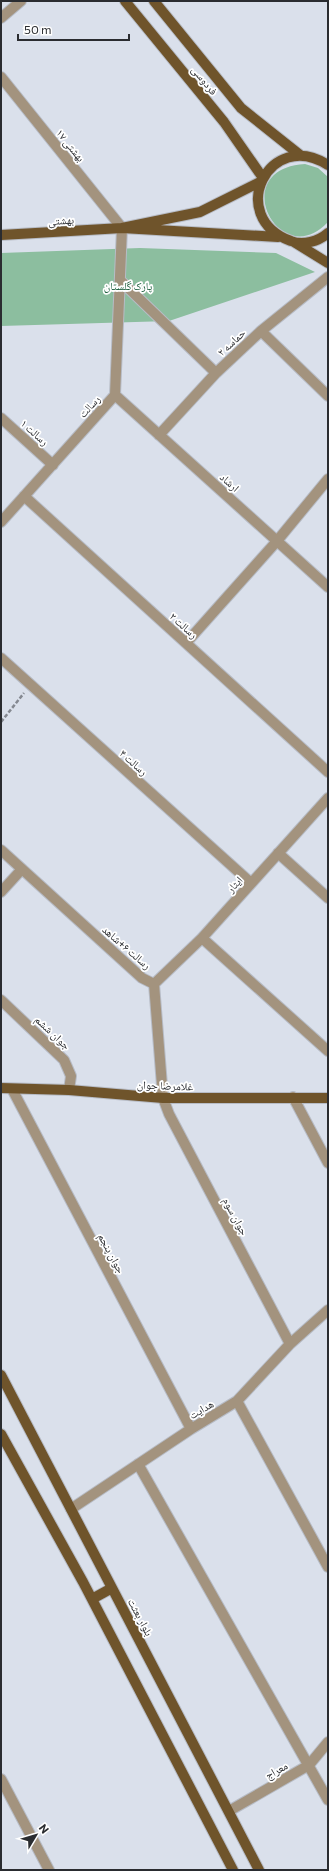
<svg xmlns="http://www.w3.org/2000/svg" width="329" height="1871" font-family="Commissioner,'Noto Naskh Arabic',sans-serif">
  <rect width="100%" height="100%" fill="#dae0eb"/>
  <path fill="#8cbe9f" d="M305 164 318 168 328 177V222C280 274 225 169 305 164Z
    M140 248 276 253 315 272 169 321 1 326V253Z"/>
  <g fill="none" stroke-linecap="round" stroke-linejoin="round">
    <g stroke="#b7bcc6" stroke-width="12">
      <path id="minor" d="M1 18 21 1
        M1 77 122 228 115 395 1 522
        M121 281 216 373
        M261 331 328 396
        M115 395 328 587
        M1 418 53 465
        M159 435 216 373 261 331 328 277
        M24 496 328 772
        M186 643 277 541 328 479
        M1 658 251 883
        M1 850 142 978 154 984 163 1098 169 1114 290 1344
        M278 853 328 898
        M1 892 22 869
        M202 938 328 1051
        M154 984 202 938 328 798
        M1 1000 64 1060 71 1076 69 1090
        M12 1089 191 1429
        M293 1097 328 1163
        M237 1401 328 1567
        M138 1464 328 1800
        M71 1509 191 1429 237 1401 290 1344 328 1310
        M1 1779 49 1870
        M229 1811 309 1765 328 1742"/>
    </g>
    <g stroke="#b7bcc6" stroke-width="12">
      <path id="major" d="M125 1 224 122 263 178
        M154 1 241 108 300 155
        M328 165C269 127 225 217 291 241 303 246 319 241 328 233
        M260 182 200 212 122 228 278 237
        M1 235 122 228
        M294 242 328 263
        M1 1088 69 1090 163 1098H328
        M1 1375 259 1870
        M1 1434 83 1582 233 1870
        M92 1599 112 1588"/>
    </g>
    <path stroke="#848890" stroke-width="2.5" stroke-dasharray="4 2" stroke-linecap="butt" d="M1 722 24 693"/>
    <use href="#minor" stroke="#a3937e" stroke-width="10"/>
    <use href="#major" stroke="#6f542b" stroke-width="10"/>
  </g>
  <g text-anchor="middle" dominant-baseline="central" stroke-width="3.5" stroke-linejoin="round" paint-order="stroke">
    <g font-size="11" fill="#2a2c30" stroke="#fff">
      <text transform="translate(205 80) rotate(51)">فردوسی</text>
      <text transform="translate(71 145) rotate(51)">بهشتی ۱۷</text>
      <text transform="translate(61 220) rotate(-4)">بهشتی</text>
      <text transform="translate(231 342) rotate(-43)">حماسه ۲</text>
      <text transform="translate(89 406) rotate(-48)">رسالت</text>
      <text transform="translate(35 432) rotate(42)">رسالت ۱</text>
      <text transform="translate(230 482) rotate(42)">ارشاد</text>
      <text transform="translate(184 625) rotate(42)">رسالت ۲</text>
      <text transform="translate(134 762) rotate(42)">رسالت ۴</text>
      <text transform="translate(234 884) rotate(-48)">ایثار</text>
      <text transform="translate(127 947) rotate(41)">رسالت ۶+شاهد</text>
      <text transform="translate(53 1032) rotate(43)">جوان ششم</text>
      <text transform="translate(165 1085) rotate(2)">غلامرضا جوان</text>
      <text transform="translate(236 1216) rotate(62)">جوان سوم</text>
      <text transform="translate(112 1253) rotate(62)">جوان پنجم</text>
      <text transform="translate(201 1409) rotate(-31)">هدایت</text>
      <text transform="translate(141 1617) rotate(62)">بلوار بعثت</text>
      <text transform="translate(276 1770) rotate(-30)">معراج</text>
    </g>
    <g font-size="11" fill="#185c3a" stroke="#fff">
      <text x="128" y="285">پارک گلستان</text>
    </g>
  </g>
  <rect width="329" height="1871" fill="none" stroke="#2a2c30" stroke-width="4"/>
  <g transform="translate(36 1835) rotate(52)" stroke="#ffffff" stroke-width="3" paint-order="stroke">
  <path d="M0-3L7 15L0 10L-7 15Z" fill="#2a2c30"/>
  <text y="-6" font-size="11" font-weight="bold" text-anchor="middle" fill="#2a2c30">N</text>
  </g>
  <path d="M18 34v6h111v-6" fill="none" stroke="#2a2c30" stroke-width="2"/>
  <text x="24" y="34" font-size="12" fill="#2a2c30" stroke="#ffffff" stroke-width="3" paint-order="stroke">50 m</text>
</svg>
